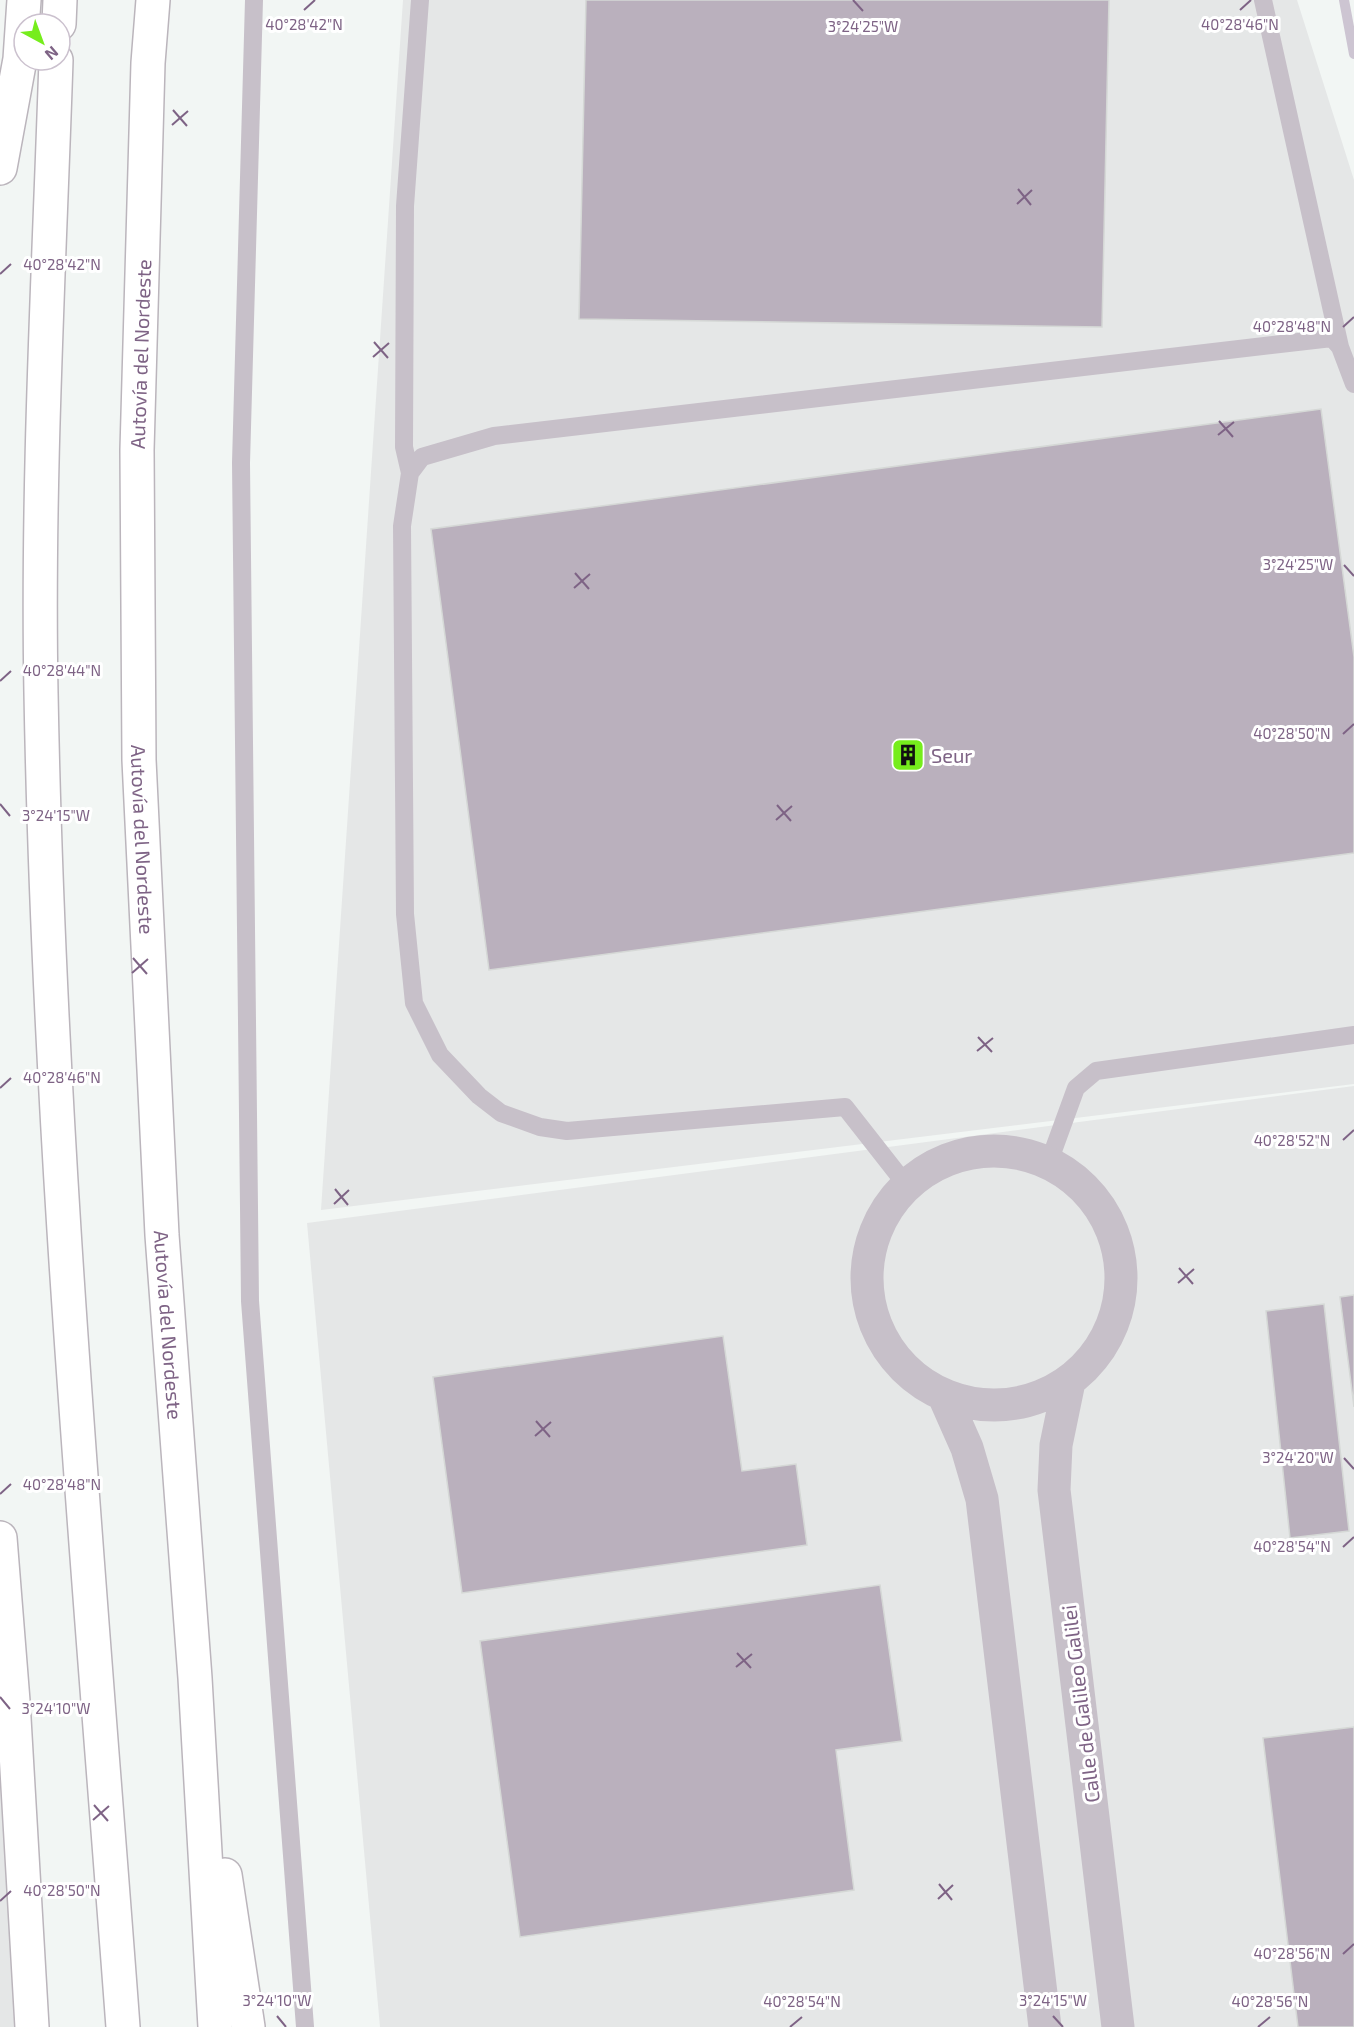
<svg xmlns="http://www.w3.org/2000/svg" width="1354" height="2027" font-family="'Exo 2',sans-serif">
  <rect width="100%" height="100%" fill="#f2f6f4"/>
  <path fill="#e5e7e7" d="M403 0H1297L1354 180V1084L321 1210Z
    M1354 1086V2027H380L307 1223Z
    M0 1538 32 2027H0Z"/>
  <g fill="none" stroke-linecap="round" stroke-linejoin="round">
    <path stroke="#cdc5d2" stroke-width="10" d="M1344 0 1354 54"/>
  </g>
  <path fill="#bab0bd" stroke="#d5d8d6" stroke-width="1.5" d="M586 0H1109L1102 327 579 319Z
    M1321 409 1354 657V853L489 970 431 529Z
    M1354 1295V1407L1340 1297Z
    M1324 1304 1349 1531 1290 1538 1266 1311Z
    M723 1336 742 1471 796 1464 807 1545 462 1593 433 1377Z
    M880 1585 902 1741 836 1750 854 1890 520 1937 480 1641Z
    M1354 1727V2027H1298L1263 1738Z"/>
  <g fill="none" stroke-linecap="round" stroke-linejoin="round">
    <g stroke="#bbb5bc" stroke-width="36">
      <g id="highway">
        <path id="s1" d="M153 0 148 63 137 450 139 760 162 1235 195 1678 215 2027"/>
        <path d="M59 24 60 0"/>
        <path d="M56 60C49 271 37 482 41 693 49 1139 90 1583 123 2027"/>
        <path d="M0 168 20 59 24 0"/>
        <path d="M0 1538 13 1701 32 2027"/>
        <path d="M225 1875 248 2027"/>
      </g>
    </g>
    <path stroke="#c7c0c9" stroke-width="18" d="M254 0 241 463 250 1301 305 2027
      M1263 0 1340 347
      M410 473 404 447 405 206 420 0
      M1049 1162 1076 1088 1096 1071 1354 1035
      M907 1186 845 1107 567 1131 540 1127 501 1113 479 1096 440 1055 414 1003 405 914 402 526 410 473 422 457 494 436 1332 338 1340 347 1354 384"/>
    <path stroke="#c7c0c9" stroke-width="33" d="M867 1278a127 127 0 1 1 254 0a127 127 0 1 1-254 0Z
      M1069 1382 1056 1445 1054 1490 1118 2027
      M944 1396 967 1448 982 1499 1045 2027"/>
    <use href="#highway" stroke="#fff" stroke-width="33"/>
  </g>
  <path fill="none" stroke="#7e6385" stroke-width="2" d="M853 0 863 11M304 10 315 0M1240 10 1251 0M173 110 187 126M172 125 188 111M1018 189 1031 205M1017 204 1032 190M0 274 11 264M1343 327 1354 317M374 342 388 358M373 357 389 343M1219 421 1233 437M1218 435 1234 422M1344 565 1354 576M575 573 589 589M574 588 590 574M0 681 11 671M1343 734 1354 724M0 804 10 816M777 805 791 821M776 820 792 806M133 958 147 974M132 973 148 959M978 1037 992 1052M977 1051 993 1038M0 1088 11 1078M1343 1140 1354 1130M335 1189 348 1205M334 1204 349 1190M1179 1268 1193 1284M1178 1283 1194 1269M536 1421 550 1437M535 1436 551 1422M1344 1458 1354 1469M0 1494 11 1484M1343 1547 1354 1537M737 1653 751 1668M736 1667 752 1654M0 1697 10 1709M94 1805 108 1821M93 1820 109 1806M939 1884 952 1900M938 1899 953 1885M0 1901 11 1891M1343 1954 1354 1944M277 2016 286 2027M1053 2016 1063 2027M790 2027 802 2017M1258 2027 1270 2017"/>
  <defs>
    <g id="building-square" transform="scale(1.725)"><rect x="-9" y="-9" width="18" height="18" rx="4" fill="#76ed1c" stroke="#fff"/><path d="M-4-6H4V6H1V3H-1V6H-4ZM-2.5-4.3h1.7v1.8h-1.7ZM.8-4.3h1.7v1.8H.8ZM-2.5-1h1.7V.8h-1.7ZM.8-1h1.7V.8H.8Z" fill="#111"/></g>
  </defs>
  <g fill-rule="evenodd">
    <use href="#building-square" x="908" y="755"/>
  </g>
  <g text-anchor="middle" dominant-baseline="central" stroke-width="6" stroke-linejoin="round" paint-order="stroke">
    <g font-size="20" fill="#7e6385" stroke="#fff">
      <text transform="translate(140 354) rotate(-88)">Autovía del Nordeste</text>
      <text stroke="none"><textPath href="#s1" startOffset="840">Autovía del Nordeste</textPath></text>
      <text stroke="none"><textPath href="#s1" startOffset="1326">Autovía del Nordeste</textPath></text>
      <text transform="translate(1080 1704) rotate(-97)">Calle de Galileo Galilei</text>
    </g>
    <g font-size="20" fill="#7e6385" stroke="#fff" text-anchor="start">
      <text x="931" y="755">Seur</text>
    </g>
  </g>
  <g font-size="15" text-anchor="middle" fill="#7e6385" stroke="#fff" stroke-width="6" stroke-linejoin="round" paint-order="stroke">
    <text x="304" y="30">40°28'42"N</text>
    <text x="1240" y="30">40°28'46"N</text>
    <text x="863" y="32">3°24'25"W</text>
    <text x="62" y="270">40°28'42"N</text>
    <text x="1292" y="332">40°28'48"N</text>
    <text x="1298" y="570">3°24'25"W</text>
    <text x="62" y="676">40°28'44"N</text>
    <text x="1292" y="739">40°28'50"N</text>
    <text x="56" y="821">3°24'15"W</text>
    <text x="62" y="1083">40°28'46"N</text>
    <text x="1292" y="1146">40°28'52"N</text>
    <text x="1298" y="1463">3°24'20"W</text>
    <text x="62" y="1490">40°28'48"N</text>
    <text x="1292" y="1552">40°28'54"N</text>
    <text x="56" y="1714">3°24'10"W</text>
    <text x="62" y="1896">40°28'50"N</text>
    <text x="1292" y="1959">40°28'56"N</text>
    <text x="277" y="2006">3°24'10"W</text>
    <text x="1053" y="2006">3°24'15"W</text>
    <text x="802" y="2007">40°28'54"N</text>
    <text x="1270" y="2007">40°28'56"N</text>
  </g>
  <g transform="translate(42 42) rotate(139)"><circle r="28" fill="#ffffff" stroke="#cbc1ce" stroke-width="1.5"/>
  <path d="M0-4.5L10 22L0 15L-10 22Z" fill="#76ed1c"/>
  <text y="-9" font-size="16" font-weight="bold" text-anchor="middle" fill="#7e6385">N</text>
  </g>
</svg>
